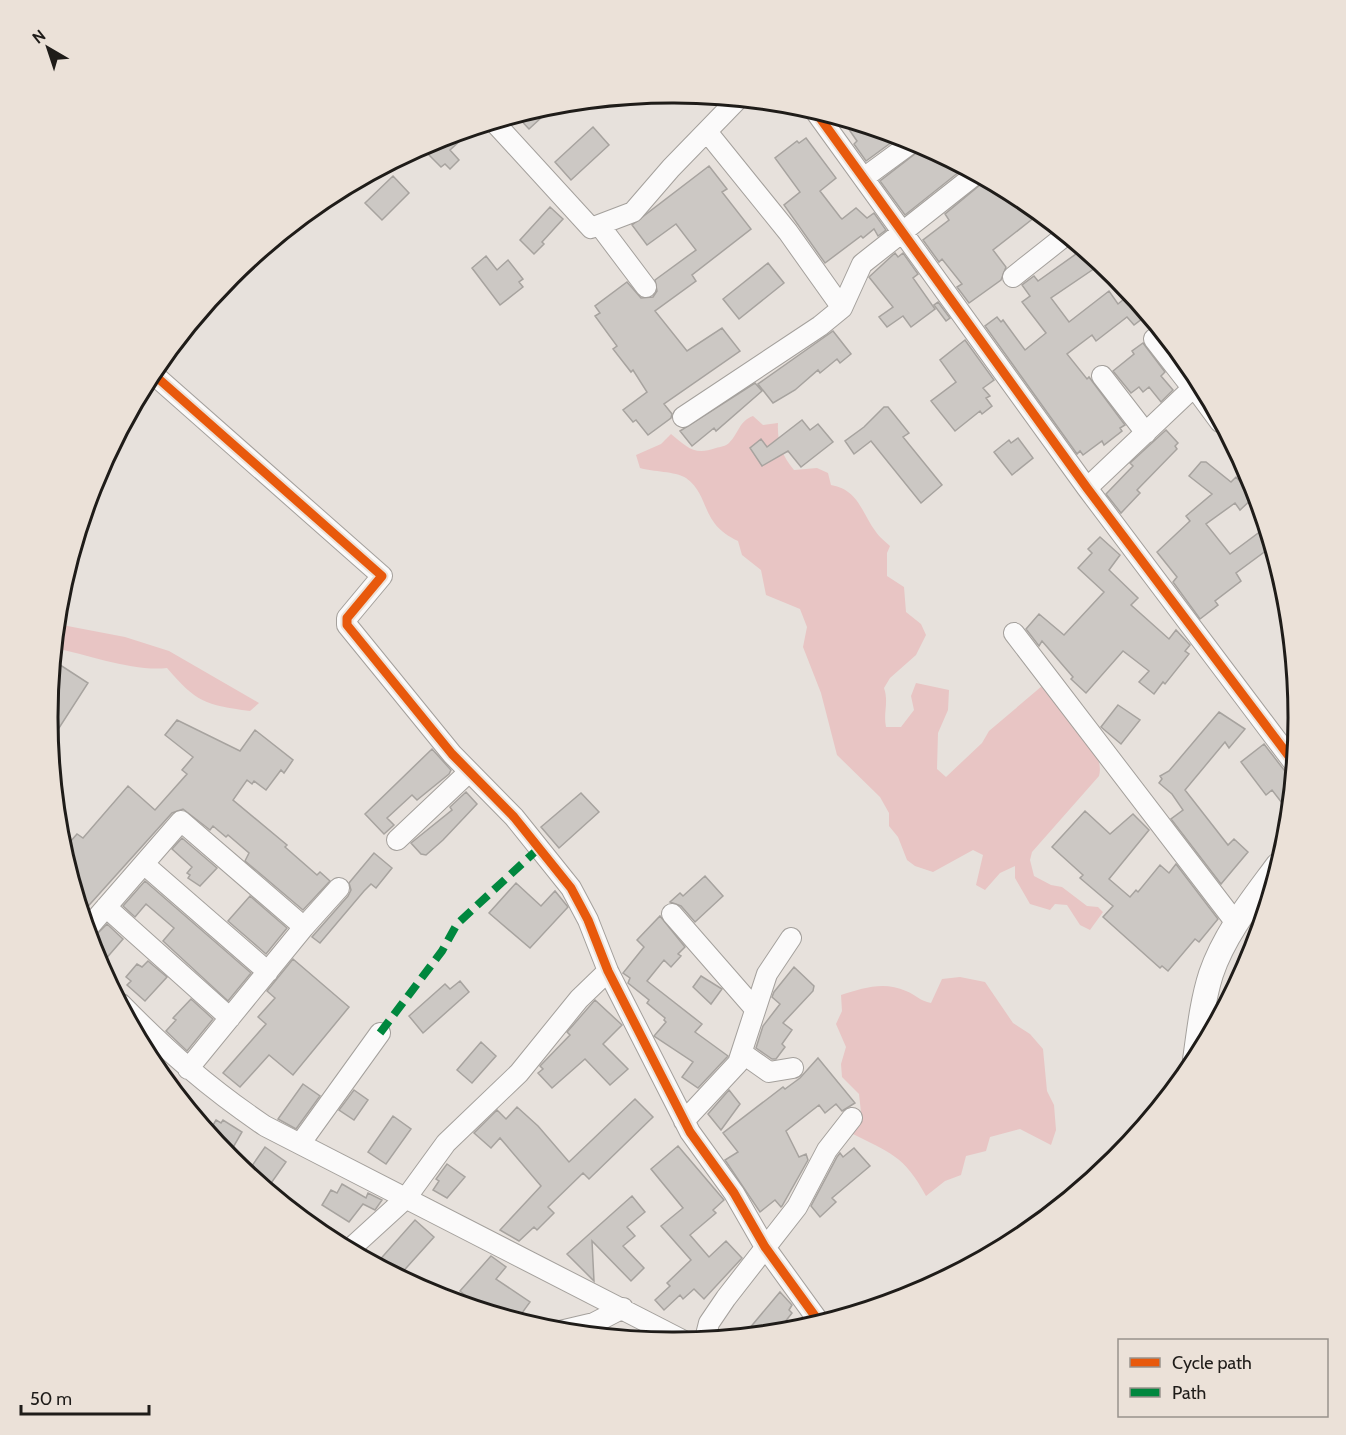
<svg xmlns="http://www.w3.org/2000/svg" width="1346" height="1435" font-family="Cabin,sans-serif">
  <rect width="100%" height="100%" fill="#e7e1dc"/>
  <path fill="#e8c5c4" d="M753 416 763 425 778 423C777 442 782 456 794 470L817 468 828 473 831 485C859 490 861 512 876 532 879 537 885 541 890 546L887 553V576L904 587 906 612 921 624 926 635 916 655 890 678 884 688C889 702 883 713 886 727H901L914 710 911 696 916 683 949 690 948 710 938 733 937 769 946 777 982 743 989 731 1042 686C1060 706 1107 749 1099 776L1032 852 1030 860 1034 876 1051 885 1062 887 1087 906 1098 907 1103 912 1090 930 1080 925 1067 905 1055 904 1050 910 1030 904 1015 878V866L1000 873 985 890 976 885 983 855 973 850 933 872 915 866 907 860 898 837 889 826V813L880 797 837 755 821 693 803 647 807 627 800 609 766 595 761 570 742 555 738 541C699 523 711 496 686 478 675 471 653 472 640 468L636 455 661 444 671 434C687 447 694 456 716 448 720 447 726 446 729 443 739 433 739 421 753 416Z
    M57 624 125 637 169 651 259 703 250 711C205 705 196 702 167 668 135 672 88 655 55 648Z
    M960 977 985 982 1013 1023 1030 1034 1043 1049 1047 1091 1054 1105 1056 1130 1051 1145 1020 1129 990 1137 986 1151 966 1156 961 1175 945 1181 926 1196C904 1155 890 1153 851 1133L861 1112 859 1094 842 1077 841 1064 846 1047 836 1024 842 1011 841 995C863 988 884 981 906 991 916 995 920 1001 931 1003L942 979Z
    M148 1046 157 1053 181 1083 175 1091 153 1064 144 1047Z"/>
  <path fill="#ccc8c4" stroke="#a7a39f" stroke-width="1.5" d="M551 104H556L529 129 516 115Z
    M841 118 869 127 900 136 866 161 854 144 857 141Z
    M475 127 450 150 459 160 450 169 445 164 441 167 421 147 434 140Z
    M593 127 609 145 571 180 555 162Z
    M806 138 836 178 820 191 840 217 842 219 856 208 867 218 874 213 886 230 878 236 874 229 863 238 861 236 825 263 784 205 800 192 775 158 797 141 799 143Z
    M924 147 964 168 905 215 880 181Z
    M709 166 727 189 722 192 751 229 692 275 696 281 655 311 687 351 722 328 740 351 664 404 672 414 671 418 648 435 636 420 633 422 623 410 647 392 633 370 631 372 613 349 617 346 595 316 600 313 595 306 627 282 641 298 653 297 657 291 655 280 696 250 676 224 647 245 632 225Z
    M393 176 409 193 382 220 365 203Z
    M986 180 1011 193 1019 204 1022 201 1035 217 993 250 1006 267 1001 280 969 303 957 287 962 284 942 259 939 262 923 240 949 220 945 214Z
    M550 207 563 219 542 242 544 244 534 254 520 240Z
    M1083 249 1101 264 1051 298 1069 322 1109 291 1118 304 1130 294 1147 315 1134 325 1127 317 1096 341 1092 335 1067 354 1087 379 1089 377 1125 425 1120 428 1122 431 1104 445 1102 441 1083 455 1080 451 1077 454 1072 447 985 326 997 317 1001 322 1003 320 1025 350 1046 333 1022 302 1030 296 1022 285 1034 276 1038 281Z
    M895 253 898 257 903 253 918 274 913 278 935 309 911 327 903 316 887 327 879 317 893 307 869 277Z
    M486 256 497 270 508 260 523 279 519 282 523 287 500 305 472 268Z
    M768 263 784 283 739 319 723 299Z
    M938 302 950 318 946 321 934 305Z
    M833 331 851 354 840 363 837 359 820 373 818 370 795 390 773 403 758 384Z
    M965 340 994 380 983 388 990 396 986 398 992 406 982 414 980 411 955 431 931 401 956 382 940 360Z
    M1143 343 1165 372 1161 376 1173 390 1161 402 1149 387 1143 392 1139 387 1131 393 1113 371 1134 354 1132 351Z
    M755 383 762 391 716 431 714 428 692 446 680 431Z
    M884 407H888L909 433 903 437 942 485 921 503 871 441 854 454 845 441 864 427Z
    M802 420 810 430 818 424 833 442 801 467 788 451 762 466 750 448 761 439 767 447Z
    M1166 430 1178 443 1175 446 1177 449 1137 490 1140 493 1121 513 1106 494 1133 466 1130 463Z
    M1018 438 1033 458 1012 475 994 452 1009 440 1011 443Z
    M1201 462H1206L1231 482 1236 477 1254 497 1240 510 1235 503 1206 524 1230 554 1265 528 1271 547 1236 573 1241 581 1215 601 1218 605 1200 619 1173 582 1177 577 1157 552 1190 521 1186 516 1212 494 1189 476Z
    M1100 537 1120 555 1109 570 1138 598 1131 605 1169 639 1176 630 1190 645 1185 651 1189 654 1165 684 1163 682 1154 694 1139 682 1149 671 1123 651 1086 693 1071 679 1073 677 1042 641 1039 646 1026 629 1039 614 1064 635 1104 592 1078 568 1092 553 1088 549Z
    M54 661 88 683 50 742 48 717Z
    M1118 705 1140 720 1121 744 1101 727Z
    M1219 712 1245 729 1229 748 1225 742 1185 790 1228 845 1234 839 1248 852 1221 884 1171 819 1183 810 1172 794 1159 783 1162 779 1160 776 1169 771Z
    M177 720 240 751 255 730 293 760 284 773 281 770 266 790 254 781 252 784 247 780 233 800 287 845 285 847 317 875 320 872 330 881 303 910 245 861 249 853 228 835 226 837 213 826 210 830 183 809 172 813 82 913 63 850 77 834 83 838 128 786 155 810 187 774 182 770 193 757 165 735Z
    M1264 744 1284 770 1292 775 1289 812 1272 790 1266 795 1241 762Z
    M432 749 451 770 449 774 417 800 412 795 387 818 394 825 384 834 365 814Z
    M466 792 477 804 443 840 426 855 421 854 411 843 452 810 450 807Z
    M581 793 599 812 559 848 541 827Z
    M1085 811 1110 834 1133 814 1149 830 1109 879 1130 897 1136 890 1138 892 1160 865 1169 873 1176 864 1218 919 1199 942 1195 939 1168 971 1162 966 1160 968 1103 917 1113 906 1080 878 1083 875 1052 847Z
    M182 838 217 868 200 886 188 878 190 875 187 873 192 867 172 849Z
    M374 853 392 868 376 888 371 884 364 891 320 943 312 937 348 896 351 890 349 883Z
    M705 876 723 896 695 922 681 906 670 902 680 893 683 896Z
    M145 881 251 973 228 1001 163 941 174 928 146 904 135 917 123 906Z
    M516 883 541 906 555 891 568 907 530 948 489 913Z
    M250 896 287 928 266 954 228 921Z
    M660 916 685 947 678 954 681 956 671 967 664 960 647 981 702 1024 695 1032 728 1056 698 1088 682 1077 693 1062 654 1036 666 1022 664 1020 665 1018 647 1003 649 1000 628 983 630 978 623 973 644 947 637 940Z
    M107 924 123 939 104 961 94 952 91 940Z
    M293 959 349 1007 293 1075 269 1055 240 1087 223 1073 266 1024 258 1017 275 998 267 991Z
    M148 961 167 977 145 1001 127 985 131 981 126 977 137 964 142 967Z
    M794 967 814 986 813 991 783 1023 792 1030 782 1044 785 1047 776 1059H772L756 1048 763 1026 780 1004 772 997 774 992Z
    M701 976 722 989 711 1004 693 987Z
    M460 981 469 992 423 1033 409 1016 445 984 450 989Z
    M191 999 213 1019 187 1051 166 1031 176 1020 173 1018Z
    M595 1000 622 1025 603 1044 628 1069 610 1085 585 1059 552 1088 538 1073 543 1069 540 1066 570 1035 567 1032Z
    M481 1042 496 1056 472 1083 457 1070Z
    M818 1058 855 1103 842 1111 836 1104 825 1113 819 1105 786 1131 799 1157 806 1154 808 1160 782 1206 781 1207 775 1200 760 1212 725 1160 738 1152 723 1133 783 1087 785 1089 800 1078Z
    M303 1084 320 1096 296 1129 278 1119Z
    M354 1090 368 1100 354 1120 339 1110Z
    M729 1090 740 1104 721 1130 708 1114Z
    M635 1099 653 1117 589 1179 583 1173 548 1207 554 1213 537 1230 534 1227 519 1241 500 1230 541 1186 500 1138 491 1148 474 1133 497 1110 506 1119 517 1107 538 1126 569 1162Z
    M393 1116 411 1129 386 1164 368 1152Z
    M216 1120 221 1123 223 1120 242 1132 231 1151 229 1149 226 1154 209 1132Z
    M678 1146 724 1200 713 1210 716 1213 690 1235 709 1257 726 1241 742 1258 704 1299 694 1289 683 1299 680 1295 664 1310 655 1300 670 1286 667 1283 691 1260 661 1226 683 1208 651 1169Z
    M265 1147 286 1162 267 1189 247 1173Z
    M854 1148 870 1166 832 1198 836 1202 820 1217 811 1206 837 1157 840 1153 843 1157Z
    M447 1164 465 1177 447 1198 433 1190 439 1181 436 1179Z
    M342 1184 366 1198 368 1193 382 1200 375 1210 363 1204 349 1222 322 1205 331 1190 337 1193Z
    M632 1196 645 1212 627 1227 635 1236 623 1246 644 1268 631 1281 592 1241 594 1281 567 1254Z
    M415 1220 434 1237 399 1276 376 1264Z
    M491 1256 506 1267 496 1279 530 1302 517 1320 485 1311 460 1291Z
    M780 1292 792 1305 789 1310 792 1313 777 1332 743 1336Z"/>
  <g fill="none" stroke-linecap="round" stroke-linejoin="round">
    <g stroke="#a4a09c" stroke-width="22">
      <path id="minor" d="M815 111 1087 488 1294 763
        M494 122 591 228 633 212 671 168 738 99
        M708 133 788 232 842 308
        M865 177 914 141
        M600 226 646 287
        M1013 277 1066 235
        M1154 339 1193 389
        M152 373 382 576 347 618V625L452 754 514 817 571 888 588 920 608 971 690 1132 734 1193 765 1247 820 1323
        M1102 376 1146 433
        M1195 388 1220 422
        M683 417 820 326 842 308 862 264 976 174
        M1087 488 1199 382
        M1014 633 1236 923
        M397 840 469 772
        M145 865 268 972
        M106 907 230 1018
        M672 914 755 1009
        M304 927 339 888
        M87 929 181 821 304 927 188 1069
        M121 1004C168 1052 209 1088 265 1126L684 1341
        M742 1053 769 1072 793 1068
        M684 1121 738 1063 767 974 791 938
        M300 1144 380 1033
        M349 1250 406 1198 446 1143 519 1073 579 999 608 971
        M560 1331 594 1323 623 1308
        M705 1339 709 1323 726 1298 797 1207 827 1150 852 1118"/>
    </g>
    <g stroke="#a4a09c" stroke-width="26">
      <path id="major" d="M1195 1060C1199 1032 1202 1002 1211 974 1225 933 1253 899 1278 865"/>
    </g>
    <use href="#minor" stroke="#fbfafa" stroke-width="20"/>
    <use href="#major" stroke="#fbfafa" stroke-width="24"/>
    <path stroke="#00873e" stroke-width="8" stroke-dasharray="15 8" stroke-linecap="butt" d="M380 1033 442 951 457 924 539 848"/>
    <g stroke="#ebe1d8" stroke-width="13">
      <path id="cycleway" d="M815 111 1087 488 1294 763
        M152 373 382 576 347 618V625L452 754 514 817 571 888 588 920 608 971 690 1132 734 1193 765 1247 820 1323"/>
    </g>
    <use href="#cycleway" stroke="#e8590c" stroke-width="9"/>
  </g>
  <path d="M0 0H1346V1435H0ZM672 103H674A614 614 0 0 1 1288 717V718A614 614 0 0 1 674 1332H672A614 614 0 0 1 58 718V717A614 614 0 0 1 672 103Z" fill="#ebe1d8" fill-rule="evenodd"/>
  <path fill="none" stroke="#1f1c19" stroke-width="3" d="M672 103H674A614 614 0 0 1 1288 717V718A614 614 0 0 1 674 1332H672A614 614 0 0 1 58 718V717A614 614 0 0 1 672 103Z"/>
  <rect x="1118" y="1339" width="210" height="78" fill="#ebe1d8" stroke="#99928c" stroke-width="1.5"/>
  <rect x="1130" y="1358" width="30" height="9" fill="#e8590c" stroke="#99928c" stroke-width="1.5"/>
  <text x="1172" y="1369" font-size="18" fill="#1f1c19">Cycle path</text>
  <rect x="1130" y="1388" width="30" height="9" fill="#00873e" stroke="#99928c" stroke-width="1.5"/>
  <text x="1172" y="1399" font-size="18" fill="#1f1c19">Path</text>
  <g transform="translate(48 48) rotate(321)" stroke="#ebe1d8" stroke-width="4.5" paint-order="stroke">
  <path d="M0-4.5L10 22L0 15L-10 22Z" fill="#1f1c19"/>
  <text y="-9" font-size="16" font-weight="bold" text-anchor="middle" fill="#1f1c19">N</text>
  </g>
  <path d="M21 1405v9h128v-9" fill="none" stroke="#1f1c19" stroke-width="3"/>
  <text x="30" y="1405" font-size="18" fill="#1f1c19" stroke="#ebe1d8" stroke-width="4.5" paint-order="stroke">50 m</text>
</svg>
